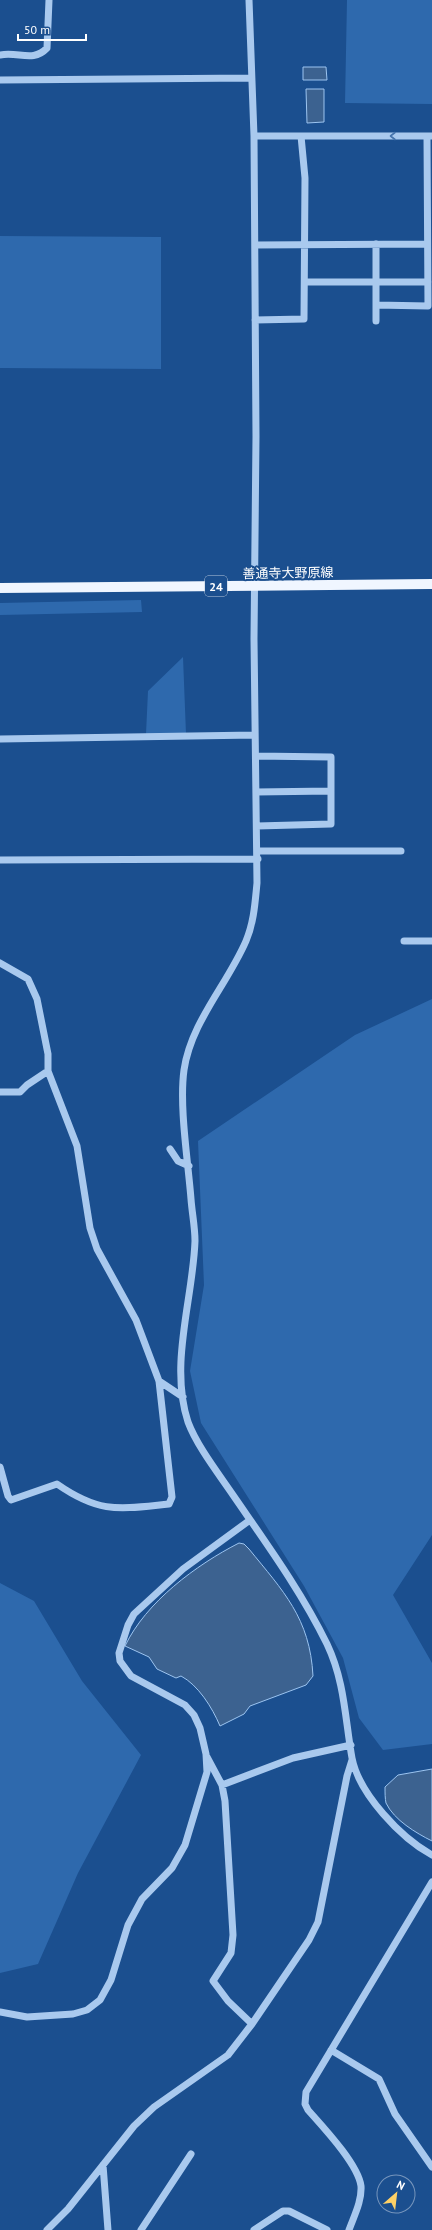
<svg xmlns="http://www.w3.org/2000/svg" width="432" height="2230" font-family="'PT Sans','Noto Sans JP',sans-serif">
  <rect width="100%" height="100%" fill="#1b4f8f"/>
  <path fill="#2e69ad" d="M347 0H432V104L345 103Z
    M0 236 161 237V369L0 368Z
    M141 600 142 612 0 615V603Z
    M183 657 186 734H146L148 691Z
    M432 999V1535L393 1595 432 1663V1744L383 1750 359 1718 343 1658 304 1586 201 1423 190 1371 204 1285 198 1141 355 1035Z
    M0 1583 34 1601 82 1681 141 1755 78 1873 38 1964 0 1973Z"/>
  <path fill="#3c6290" stroke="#9cc4f0" d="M326 67 327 80H303V67Z
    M306 89H324V122L307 123Z
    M239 1543 244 1544 249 1549C283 1591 310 1618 313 1676L306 1685 250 1706 244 1714 220 1726C212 1707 198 1685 181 1676L176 1678 157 1669 149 1657 125 1646C146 1602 196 1565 239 1543Z
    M432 1769V1841C416 1833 394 1820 386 1803 385 1799 385 1792 385 1787L398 1775Z"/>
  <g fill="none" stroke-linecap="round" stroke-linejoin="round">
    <path stroke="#a9c9ee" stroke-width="7" d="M249 0 254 136 256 436 254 639 257 883C255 903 254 922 246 941 227 985 191 1022 184 1070 179 1106 188 1161 191 1199 192 1213 195 1227 195 1241 193 1299 169 1364 188 1422 197 1446 218 1473 233 1495 266 1543 301 1591 327 1644 345 1682 345 1719 352 1758 359 1794 401 1838 432 1855
      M0 55C18 51 33 63 47 48L49 0
      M0 80 251 78
      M254 136H432
      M376 244V321
      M255 245 427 244
      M305 282H428
      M376 305 428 306 427 136
      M255 320 304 319 305 178 301 136
      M0 739 255 735
      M256 756 331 757V824L257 826
      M256 792 331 791
      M258 851H401
      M0 860 258 859
      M404 941H432
      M0 963 28 979 37 999 48 1054V1071L77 1146 90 1228 97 1249 136 1320 159 1381 172 1497 169 1504C119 1509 100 1514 57 1484L11 1500 8 1496 0 1467
      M0 1092H20L27 1085 48 1071
      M170 1149 178 1161 189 1166
      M159 1381 183 1397
      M207 1757 222 1785 225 1801 233 1935 231 1953 213 1981 228 2001 252 2024
      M222 1785 293 1758 351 1745
      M0 2012 27 2017 73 2014 87 2010 100 2000 111 1980 128 1925 142 1899 172 1868 185 1845 207 1772 206 1754 200 1728 194 1715 185 1705 131 1676 120 1661 119 1653 128 1625 134 1614 183 1569 250 1520
      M331 2050 379 2079 395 2114 432 2167
      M103 2165 108 2230
      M47 2230 68 2209 134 2126 154 2107 228 2055 252 2024 309 1940 318 1922 347 1776 352 1760
      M141 2230 191 2154
      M254 2230 283 2211H289L327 2230
      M349 2230C354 2216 362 2201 361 2186 358 2164 323 2127 308 2110L305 2104 306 2092 432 1882"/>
    <path stroke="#f0f6ff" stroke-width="10" d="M0 588 432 584"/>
  </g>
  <defs><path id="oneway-chevron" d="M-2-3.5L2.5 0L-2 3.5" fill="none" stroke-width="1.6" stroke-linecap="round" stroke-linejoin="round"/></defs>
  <use stroke="#4674ac" href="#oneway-chevron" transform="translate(393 136) rotate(-180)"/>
  <g text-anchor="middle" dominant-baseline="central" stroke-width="4" stroke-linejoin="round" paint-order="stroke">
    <rect fill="#1b4f8f" stroke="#bbcadd" stroke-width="1" x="205" y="576" width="22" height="20" rx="3"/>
    <g font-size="12" font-weight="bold" fill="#fff">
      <text x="216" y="586">24</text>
    </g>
    <g font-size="13" fill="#fff" stroke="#1b4f8f">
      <text transform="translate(288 573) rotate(-1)">善通寺大野原線</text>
    </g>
  </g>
  <g transform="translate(396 2194) rotate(28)"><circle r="19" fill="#1b4f8f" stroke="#7695bc"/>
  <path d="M0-3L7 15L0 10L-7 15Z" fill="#ffd166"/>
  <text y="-6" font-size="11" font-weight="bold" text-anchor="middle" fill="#ffffff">N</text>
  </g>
  <path d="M18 34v6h68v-6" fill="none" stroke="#ffffff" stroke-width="2"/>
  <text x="24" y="34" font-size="12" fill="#ffffff" stroke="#1b4f8f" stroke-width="3" paint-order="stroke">50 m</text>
</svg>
